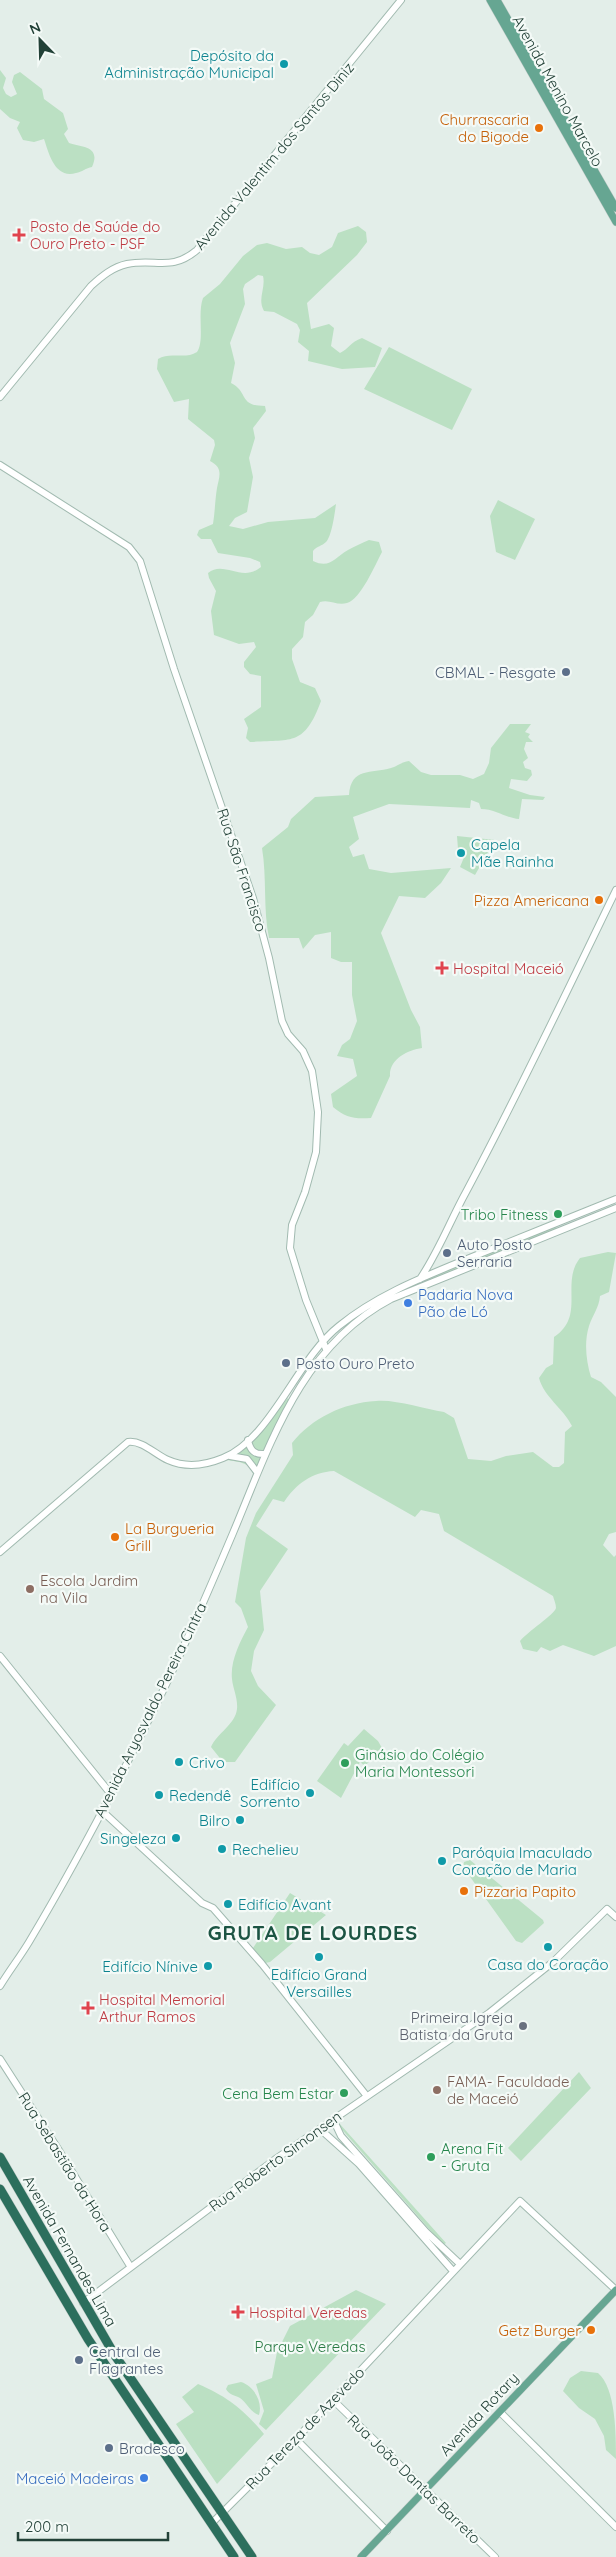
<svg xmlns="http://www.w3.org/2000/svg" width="616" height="2557" font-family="Quicksand,sans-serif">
  <rect width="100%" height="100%" fill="#e3eee9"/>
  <path fill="#bbe0c3" d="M0 70 6 78 3 88 6 94 11 97 17 94 12 82 14 75 20 72 42 89 44 99 63 113 68 129 64 134 69 143C79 147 102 145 92 167 86 168 82 172 76 173 55 179 49 154 44 139L34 142 23 140 17 128 20 122 10 118 0 109Z
    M358 226 366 232 367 242 357 255 307 303 311 329 329 324 334 328 331 346 340 353C349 349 350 342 362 338L382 348 375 367 342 369 308 361 309 351 298 342 300 330 297 324 274 312 264 311C257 299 266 288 263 276L258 275 245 284 243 289 245 304 230 343 235 363 231 383C249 392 238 406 265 406L266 411 253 428 255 438 249 458 253 477 247 512 235 518 229 526 243 529 268 522 315 518 336 504C335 511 332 536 326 542 322 546 317 546 313 551V561C330 569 334 558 348 550 355 546 362 543 369 540L379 542 382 552C375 565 361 599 347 603 337 606 330 599 320 602L313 615 305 622 303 637 292 649V659L300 682 315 688 321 701C304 747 292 739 250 742L246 738 248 728 244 719 261 707V676L250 674 244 667V662L256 647 254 642 239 644 214 635 211 611 216 591 209 578 208 573C224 560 242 583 261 567L260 562 250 558 218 553 211 539H201L197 535 199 530 213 524C215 512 215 500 217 488 219 477 224 468 210 461L215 445 214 440 188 419 189 399 174 402 157 369 158 359C170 351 185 360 197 352 205 341 197 314 203 298L220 284 243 256 257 245 267 243 286 249 302 247 310 253 319 255 332 247 338 233Z
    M389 347 472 389 452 430 364 389Z
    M498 500 535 519 515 560 496 552 490 516Z
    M510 724H531L525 732 530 734 528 737 533 742H526L524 749 528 758 523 762 525 768 531 770 532 775 527 781 511 779 509 788 530 795 545 797 543 800 522 799 519 819C506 818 495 809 481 809L479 803 471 800 470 808 389 804 353 817 359 839 349 847 353 857 364 854 369 869 391 873 451 868 441 883 425 898 399 896 381 933 411 1010 420 1027 422 1048C408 1050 389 1059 390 1076L371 1118C354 1119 346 1118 333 1107L331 1094 357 1076 353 1059 337 1056 342 1045 350 1039 357 1021 352 995V962H341L331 958V932L315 935 303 949 299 938H269C263 909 267 878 262 848L288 827 291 819 315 797 349 795C351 767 371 774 391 768 398 766 401 762 409 761L421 772 431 775H460L473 779 484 774 489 763 491 748Z
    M457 836 495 840 475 875 460 867 467 850 458 849Z
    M556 1226V1230L431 1280 430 1276Z
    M608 1252 616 1253 609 1292 600 1296C599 1308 593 1314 589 1326 584 1342 586 1361 591 1377L601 1382 616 1397V1532L609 1534 603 1545 614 1557 616 1555V1646L594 1656 563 1645 550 1651 541 1647 537 1652 523 1649 520 1641C527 1632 555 1614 556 1608 556 1604 554 1600 553 1596L444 1531 439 1514 421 1510 415 1517 334 1471C312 1472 296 1484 284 1502L273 1499 256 1526 288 1549 260 1591 264 1630 254 1651 251 1671 258 1686 276 1705 235 1762H223L211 1747C217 1733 235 1725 237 1709 238 1698 233 1689 232 1679 230 1661 240 1642 248 1627L241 1608 235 1602 246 1538 256 1513 293 1455 292 1443C312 1418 343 1403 376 1401 395 1399 424 1409 444 1412L454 1418 468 1459 491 1461 506 1456 533 1452 553 1467H559L564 1463 565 1432 572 1426C563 1408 544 1397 539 1378L546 1368 553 1364 554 1337C586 1316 560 1283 580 1258Z
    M288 1398 289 1402 254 1477C251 1462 240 1462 226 1460L246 1444Z
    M364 1729 378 1741 382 1748 365 1766 360 1762 341 1798 317 1781 344 1743 348 1746Z
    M470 1860 543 1920 544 1923 522 1943 516 1941 463 1867 464 1862Z
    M290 1893 326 1915 270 1962 261 1964 251 1951Z
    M579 2072 591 2088 521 2161 508 2148Z
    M339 2123 446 2243 443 2245 338 2125Z
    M356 2290 386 2304 266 2430 259 2424 264 2411 256 2384 272 2378 277 2352 290 2326Z
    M581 2371 598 2373C616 2388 616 2435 616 2459L606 2450 604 2436 595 2419 579 2408 563 2391 570 2378Z
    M241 2382C254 2386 263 2402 259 2415 251 2413 247 2403 240 2398 235 2395 229 2395 226 2389L228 2385Z
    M198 2384C228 2397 243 2409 264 2434L217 2484 176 2424 194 2412 182 2397Z"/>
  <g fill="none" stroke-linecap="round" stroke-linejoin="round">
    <g stroke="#a1bab0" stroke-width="8">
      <path id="secondary" d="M0 397 91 286C102 276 113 267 127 264 156 258 171 272 197 250L401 0
        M0 465 129 547 140 561 174 669 253 898 269 958 282 1021 288 1034 303 1051 312 1071 318 1112 316 1152 305 1192 292 1225 290 1248 306 1300 326 1349
        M420 1279C439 1251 450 1221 466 1192 519 1093 567 991 616 890
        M248 1440C250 1450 254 1455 265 1454
        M230 1456 247 1459 257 1472
        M0 1552 128 1442C142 1440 156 1455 168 1460 186 1468 206 1465 223 1458 271 1439 297 1359 339 1326 378 1294 426 1276 472 1257 520 1238 568 1218 616 1199
        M0 1656 110 1793
        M101 1810 202 1903 213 1908 262 1964 366 2095
        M0 1986C9 1971 20 1957 29 1942 75 1865 118 1783 158 1701 185 1646 209 1590 233 1533 270 1445 300 1347 391 1299L616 1208
        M0 2059 60 2152 130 2266
        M333 2119 341 2136 426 2232 460 2264
        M320 2129 359 2164 453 2271
        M83 2303 277 2158 489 2013 553 1962 607 1909 616 1917
        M333 2400 495 2557
        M500 2412 616 2527
        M296 2439 387 2531
        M212 2523 296 2439 520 2201 616 2290"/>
    </g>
    <g stroke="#c1cac7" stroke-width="8">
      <path id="primary" d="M490 0 616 222
        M497 0 616 208
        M361 2557 616 2290"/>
    </g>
    <g stroke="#c1cac7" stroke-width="10">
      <path id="highway" d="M0 2157 114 2354 252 2557
        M0 2189 88 2339 234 2557"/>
    </g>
    <use href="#secondary" stroke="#fff" stroke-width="6"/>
    <use href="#primary" stroke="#66a692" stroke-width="7"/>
    <use href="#highway" stroke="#2c6f5d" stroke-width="9"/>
  </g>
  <g fill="#0f9aa8" stroke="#f4faf7" stroke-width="2">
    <circle cx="284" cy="64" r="5"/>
    <circle cx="461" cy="853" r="5"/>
    <circle cx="179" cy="1762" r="5"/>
    <circle cx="310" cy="1793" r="5"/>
    <circle cx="159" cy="1795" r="5"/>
    <circle cx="240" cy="1820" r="5"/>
    <circle cx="176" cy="1838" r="5"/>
    <circle cx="222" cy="1849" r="5"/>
    <circle cx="442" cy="1861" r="5"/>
    <circle cx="228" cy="1904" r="5"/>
    <circle cx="548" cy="1947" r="5"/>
    <circle cx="319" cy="1957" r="5"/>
    <circle cx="208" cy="1966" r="5"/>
  </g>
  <g fill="#e8710a" stroke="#f4faf7" stroke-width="2">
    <circle cx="539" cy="128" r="5"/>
    <circle cx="599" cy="900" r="5"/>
    <circle cx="115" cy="1537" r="5"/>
    <circle cx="464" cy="1891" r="5"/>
    <circle cx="591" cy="2330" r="5"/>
  </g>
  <g fill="#e0444e" stroke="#f4faf7" stroke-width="2">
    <path d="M16.5 227.5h5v5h5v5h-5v5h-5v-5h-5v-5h5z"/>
    <path d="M439.5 960.5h5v5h5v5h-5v5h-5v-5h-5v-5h5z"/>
    <path d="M85.5 2000.5h5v5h5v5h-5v5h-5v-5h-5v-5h5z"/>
    <path d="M235.5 2304.5h5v5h5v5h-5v5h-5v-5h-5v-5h5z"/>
  </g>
  <g fill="#5c6f8a" stroke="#f4faf7" stroke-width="2">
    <circle cx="566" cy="672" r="5"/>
    <circle cx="447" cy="1253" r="5"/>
    <circle cx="286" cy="1363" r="5"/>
    <circle cx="79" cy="2360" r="5"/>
    <circle cx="109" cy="2448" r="5"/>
  </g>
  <g fill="#2e9e5b" stroke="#f4faf7" stroke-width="2">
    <circle cx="558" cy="1214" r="5"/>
    <circle cx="345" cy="1763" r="5"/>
    <circle cx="344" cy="2093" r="5"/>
    <circle cx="431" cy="2157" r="5"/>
  </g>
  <g fill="#3f7fe0" stroke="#f4faf7" stroke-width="2">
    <circle cx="408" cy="1303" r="5"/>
    <circle cx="144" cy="2478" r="5"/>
  </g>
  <g fill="#8d6e63" stroke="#f4faf7" stroke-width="2">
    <circle cx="30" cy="1589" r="5"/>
    <circle cx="437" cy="2090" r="5"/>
  </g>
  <circle fill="#6b7280" stroke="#f4faf7" stroke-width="2" cx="523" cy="2026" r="5"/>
  <g text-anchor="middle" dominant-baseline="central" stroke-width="4.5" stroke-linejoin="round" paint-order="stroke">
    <g font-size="15" fill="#0d838f" stroke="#f4faf7" text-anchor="start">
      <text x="274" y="55" text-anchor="end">Depósito da<tspan x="274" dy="17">Administração Municipal</tspan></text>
      <text x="471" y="844">Capela<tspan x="471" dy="17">Mãe Rainha</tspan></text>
      <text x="189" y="1762">Crivo</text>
      <text x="300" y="1784" text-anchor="end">Edifício<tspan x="300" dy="17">Sorrento</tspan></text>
      <text x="169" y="1795">Redendê</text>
      <text x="230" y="1820" text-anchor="end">Bilro</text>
      <text x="166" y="1838" text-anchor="end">Singeleza</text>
      <text x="232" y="1849">Rechelieu</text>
      <text x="452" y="1852">Paróquia Imaculado<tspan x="452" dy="17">Coração de Maria</tspan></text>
      <text x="238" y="1904">Edifício Avant</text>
      <text x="548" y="1964" text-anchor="middle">Casa do Coração</text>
      <text x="198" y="1966" text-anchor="end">Edifício Nínive</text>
      <text x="319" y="1974" text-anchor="middle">Edifício Grand<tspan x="319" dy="17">Versailles</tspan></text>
    </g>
    <g font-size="15" fill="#224137" stroke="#f4faf7">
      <text transform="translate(558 91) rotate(61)">Avenida Menino Marcelo</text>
      <text transform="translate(274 156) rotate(-50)">Avenida Valentim dos Santos Diniz</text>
      <text transform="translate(242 870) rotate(72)">Rua São Francisco</text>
      <text transform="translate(150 1710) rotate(-64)">Avenida Aryosvaldo Pereira Cintra</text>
      <text transform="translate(275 2161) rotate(-36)">Rua Roberto Simonsen</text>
      <text transform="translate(65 2162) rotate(58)">Rua Sebastião da Hora</text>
      <text transform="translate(70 2251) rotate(60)">Avenida Fernandes Lima</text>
      <text transform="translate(479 2414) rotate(-47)">Avenida Rotary</text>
      <text transform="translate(305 2428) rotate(-46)">Rua Tereza de Azevedo</text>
      <text transform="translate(414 2479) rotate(44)">Rua João Dantas Barreto</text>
    </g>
    <g font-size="15" fill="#c56008" stroke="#f4faf7" text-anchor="end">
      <text x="529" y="119">Churrascaria<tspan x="529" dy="17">do Bigode</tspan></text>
      <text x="589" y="900">Pizza Americana</text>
      <text x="125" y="1528" text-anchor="start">La Burgueria<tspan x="125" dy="17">Grill</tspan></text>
      <text x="474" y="1891" text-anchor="start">Pizzaria Papito</text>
      <text x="581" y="2330">Getz Burger</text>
    </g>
    <g font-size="15" fill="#be3a42" stroke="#f4faf7" text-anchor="start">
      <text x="30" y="226">Posto de Saúde do<tspan x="30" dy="17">Ouro Preto - PSF</tspan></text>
      <text x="453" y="968">Hospital Maceió</text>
      <text x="99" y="1999">Hospital Memorial<tspan x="99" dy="17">Arthur Ramos</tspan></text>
      <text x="249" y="2312">Hospital Veredas</text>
    </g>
    <g font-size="15" fill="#4e5e75" stroke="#f4faf7" text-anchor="start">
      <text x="556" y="672" text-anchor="end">CBMAL - Resgate</text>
      <text x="457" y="1244">Auto Posto<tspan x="457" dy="17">Serraria</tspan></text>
      <text x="296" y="1363">Posto Ouro Preto</text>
      <text x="89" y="2351">Central de<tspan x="89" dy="17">Flagrantes</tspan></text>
      <text x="119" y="2448">Bradesco</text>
    </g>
    <g font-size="15" fill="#27864d" stroke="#f4faf7" text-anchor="end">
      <text x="548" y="1214">Tribo Fitness</text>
      <text x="355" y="1754" text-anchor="start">Ginásio do Colégio<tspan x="355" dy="17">Maria Montessori</tspan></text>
      <text x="334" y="2093">Cena Bem Estar</text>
      <text x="441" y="2148" text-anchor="start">Arena Fit<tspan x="441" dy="17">- Gruta</tspan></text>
    </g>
    <g font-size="15" fill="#366cbe" stroke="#f4faf7" text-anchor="start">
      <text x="418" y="1294">Padaria Nova<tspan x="418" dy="17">Pão de Ló</tspan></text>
      <text x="134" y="2478" text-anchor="end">Maceió Madeiras</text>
    </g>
    <g font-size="15" fill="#785e54" stroke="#f4faf7" text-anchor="start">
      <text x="40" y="1580">Escola Jardim<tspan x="40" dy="17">na Vila</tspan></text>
      <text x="447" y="2081">FAMA- Faculdade<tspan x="447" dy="17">de Maceió</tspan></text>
    </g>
    <g font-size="15" fill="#5b616d" stroke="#f4faf7" text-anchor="end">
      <text x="513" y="2017">Primeira Igreja<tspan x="513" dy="17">Batista da Gruta</tspan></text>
    </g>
    <g font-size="15" fill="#2a7a44" stroke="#f4faf7">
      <text x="310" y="2346">Parque Veredas</text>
    </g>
    <g font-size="20" font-weight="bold" letter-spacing="1" fill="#1c5443" stroke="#f4faf7">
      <text x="313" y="1932">GRUTA DE LOURDES</text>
    </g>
  </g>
  <g transform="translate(40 40) rotate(337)" stroke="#f4faf7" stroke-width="4" paint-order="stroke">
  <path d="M0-4L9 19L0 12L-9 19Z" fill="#224137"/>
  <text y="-8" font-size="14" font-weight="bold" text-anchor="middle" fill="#224137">N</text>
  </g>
  <path d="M18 2532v8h150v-8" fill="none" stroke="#224137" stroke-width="2.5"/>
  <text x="25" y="2532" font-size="15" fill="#224137" stroke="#f4faf7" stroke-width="4" paint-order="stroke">200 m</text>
</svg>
